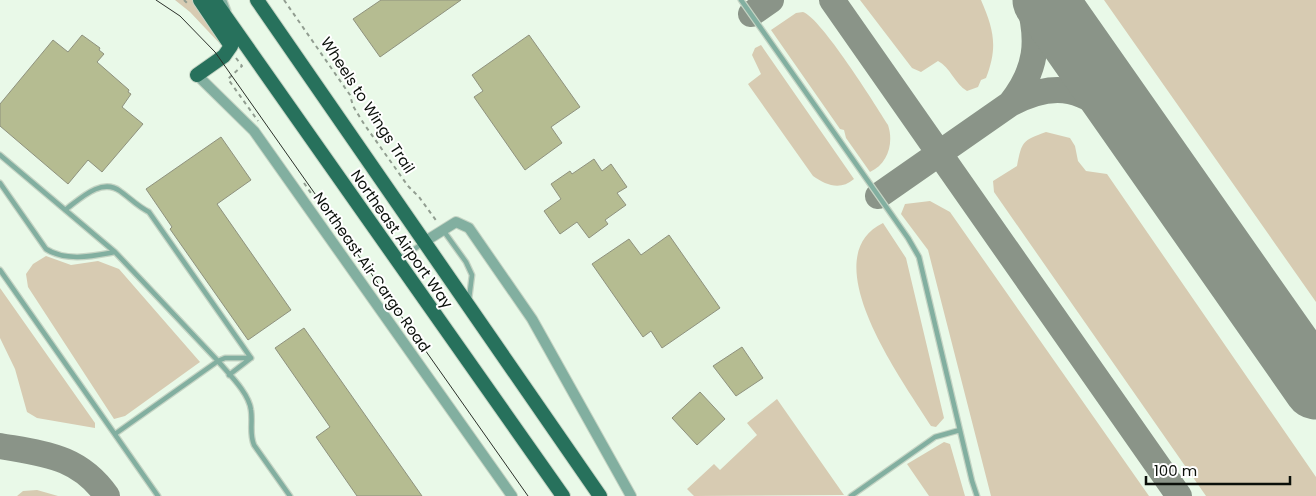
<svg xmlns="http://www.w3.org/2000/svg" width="1316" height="496" font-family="Poppins,sans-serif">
  <rect width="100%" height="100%" fill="#e9f9e8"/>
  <path fill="#d7cbb2" d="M175 0H194L222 40 223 47 190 12Z
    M860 0H981C994 30 998 47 986 78L981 80 978 87 967 91C955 84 950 67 938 61L921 72 912 68Z
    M1104 0H1316V302Z
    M803 12C821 18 875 104 888 125 894 143 888 164 870 172L846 138 844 130 840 129 771 30 796 13Z
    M761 45 854 179C840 191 826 185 813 176L750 87 748 84 761 74 752 55 755 48Z
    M1046 132 1070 138 1075 146 1078 161 1086 171 1107 174 1316 477V496H1206L994 192 993 181 1017 166C1022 141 1022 141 1046 132Z
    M930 201 950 212 1149 496H991L928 250 901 214 905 204Z
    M883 223 906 258 944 418 936 427 931 426C905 384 811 258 883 223Z
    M46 256 71 265 98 261 119 269 200 362 125 416 114 419 28 287 26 274 33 264Z
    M0 288 95 423V428L37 418 27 412 15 369 0 338Z
    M777 399 844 495 694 496 687 489 714 464 720 470 757 435 747 423Z
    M944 442 950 444 965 496H929L907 464Z
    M37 490 58 496H17L23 491Z"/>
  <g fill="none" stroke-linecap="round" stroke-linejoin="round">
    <path stroke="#8a9488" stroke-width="26" d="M832 0 1179 496
      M751 14 771 0
      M1010 104C1037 70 1040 41 1028 0
      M878 196 1010 104C1065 75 1086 95 1133 126
      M0 446C45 454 79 456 107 496"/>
    <path stroke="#8a9488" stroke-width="65" d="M1045 0 1316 387"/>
  </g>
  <path fill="#b5bc91" stroke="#8f927e" d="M381 0H461L380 57 353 19Z
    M82 35 100 48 99 50 104 54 97 62 129 90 128 92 131 94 122 107 143 124 102 172 88 160 68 184 0 126V104L53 40 68 52Z
    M529 35 580 107 551 127 562 143 525 170 474 97 483 91 472 75Z
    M221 137 251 180 217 204 291 310 248 340 170 229 172 227 146 189Z
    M594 159 602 171 611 164 627 187 617 193 626 205 605 220 608 224 589 238 577 222 560 234 544 211 561 199 551 184 570 171 572 174Z
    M669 235 720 308 662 348 651 331 643 337 592 264 629 239 641 255Z
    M304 328 422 496H357L316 437 330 427 275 348Z
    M742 347 763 378 736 396 713 366Z
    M700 392 725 419 697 445 672 418Z"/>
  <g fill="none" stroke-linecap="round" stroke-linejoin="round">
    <g stroke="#c5d4c4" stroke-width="7">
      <path id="service" d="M224 0 228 10
        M741 0 908 238 919 257 972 481 977 496
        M0 155 115 252 218 361 225 358H251
        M0 183 46 249C66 262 93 256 115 252
        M65 210C79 200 101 177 120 191 130 198 137 206 149 212L251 358
        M443 230 466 262 472 275 469 299
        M399 260 423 243
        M0 270 158 496
        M229 375 251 358
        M115 434 218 361C229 374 249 393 251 410 253 423 249 433 254 445L290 496
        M851 496 935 437 960 430"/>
    </g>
    <g stroke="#c5d4c4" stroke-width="12">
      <path id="tertiary" d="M197 75 254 131 512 496
        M424 242 456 222 469 228 532 319 631 496"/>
    </g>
    <g stroke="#c5d4c4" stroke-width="16">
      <path id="primary" d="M214 0 563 496
        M257 0 600 496
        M197 75 224 56 231 46 200 0"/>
    </g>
    <path stroke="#919d90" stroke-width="2" stroke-dasharray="4 4" stroke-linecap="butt" d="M184 0 189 5
      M284 0 350 95 353 106 364 124 408 186 419 197 438 223
      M236 58 242 66 228 79 258 121
      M304 183 324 212"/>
    <use href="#service" stroke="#82afa0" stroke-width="4.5"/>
    <use href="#tertiary" stroke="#82afa0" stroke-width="10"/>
    <use href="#primary" stroke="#27715c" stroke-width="14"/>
    <path stroke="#2a3029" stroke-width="1" d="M156 0 180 16 215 52 528 496"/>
  </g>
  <g text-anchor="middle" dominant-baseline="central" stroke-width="4" stroke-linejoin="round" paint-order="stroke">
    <g font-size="15" fill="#0b100a" stroke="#fff">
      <text transform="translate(368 105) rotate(57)">Wheels to Wings Trail</text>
      <text transform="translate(402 239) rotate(55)">Northeast Airport Way</text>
      <text transform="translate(372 272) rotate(55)">Northeast Air Cargo Road</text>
    </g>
  </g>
  <path d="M1146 476v8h144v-8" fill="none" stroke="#0b100a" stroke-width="2.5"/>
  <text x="1154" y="476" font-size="15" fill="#0b100a" stroke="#ffffff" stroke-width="4" paint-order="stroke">100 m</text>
</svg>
